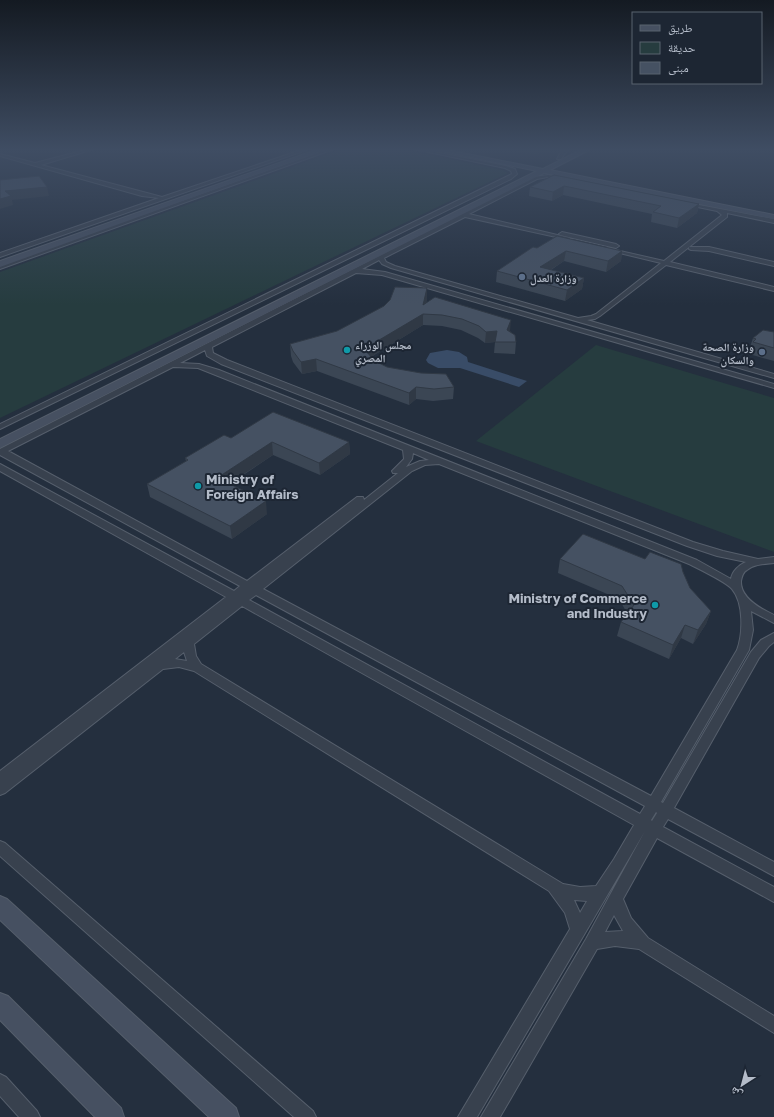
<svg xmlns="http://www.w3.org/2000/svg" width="774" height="1117" font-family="'Golos Text','Noto Naskh Arabic',sans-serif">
  <rect width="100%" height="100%" fill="#242f3e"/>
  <path fill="#263c3f" d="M342 149H402L502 170 508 173 0 418V272Z
    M522 149 554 150C541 156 530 154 516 152Z
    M596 345 774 398V552L476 441Z"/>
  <path fill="#394c67" d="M447 350 459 352 467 357 468 362 527 381 519 387 460 368H438L428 363 426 360 430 353Z"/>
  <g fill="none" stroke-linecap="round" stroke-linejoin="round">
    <g stroke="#565f6c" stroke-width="2">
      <path id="street" d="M89 149H94L41 165 162 197 304 149H309L0 257V253L159 198 142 196 0 156V154L35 163Z
        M329 149H334L0 269V265Z
        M414 149H420L506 166 515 169 517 174 511 179 0 429V424L512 174 511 171 505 168Z
        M566 149H571L566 152 561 159H557L562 150Z
        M548 175 566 178 564 179 548 177 537 179 469 214 570 238V240L465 217 384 258 386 262 395 266 578 318 591 316 596 314 661 263 607 250V248L664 261 722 215 717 211 683 204V202L774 219V223L727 213V217L689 247H709L774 262V266L709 251 691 250 689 249V247L670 262 774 287V291L666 265 600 316 595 319 587 320 774 374V378L391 268 382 264 379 260 362 269 385 272 774 384V388L382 275 356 273 212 347 213 353 227 360 693 542 723 551 758 559 774 557V563C765 564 754 564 747 570 743 572 742 576 741 581 740 598 761 609 774 615V623L751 611 753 630 749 650 661 802 663 803 751 652 761 640 774 633V642L769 646 759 658 674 808 774 862V876L668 819 663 827 774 887V902L657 838 623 899 631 918 648 938 774 1016V1033L639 949 615 946 597 949 500 1117H481L586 939 645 831 477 1117H458L570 929 565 913 549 891 194 671 179 667 163 669 5 793 0 795V771L226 597 0 471V464L234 591 240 586 0 455V449L534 177ZM205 350 207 356 221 364 687 546 717 556 746 562C739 565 732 571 731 579L697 560 219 370 199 364 180 363ZM173 367 198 368 403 450 404 459 392 471 393 473H398L364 500 363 497H357L247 581 8 451ZM413 453 429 460 420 461 406 467 412 459ZM439 464 689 564C699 569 726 582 732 589 744 603 743 634 737 650L651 796 263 589 412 471 425 465ZM256 595 645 806 640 814 249 600ZM242 606 634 825 614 859 596 886 580 887 563 884 201 664 196 656 194 644ZM184 652 187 661 175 659ZM656 812 657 813 652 821 651 820ZM574 900 587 901 580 913ZM614 915 623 931 605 932Z
        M562 232 616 244 619 246 616 248 560 235 559 234Z
        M0 841 5 843 313 1111 316 1117H294L0 856Z
        M0 1074 6 1077 37 1111 40 1117H19L0 1096Z"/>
    </g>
    <g stroke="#565f6c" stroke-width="2">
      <path id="secondary" d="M319 149H327L0 267V261Z
        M432 149H442L543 169 583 149H590L589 150 550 170 774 215V219L544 173 0 448V439L537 171Z
        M0 896 7 899 236 1108 239 1117H209L0 920Z
        M0 993 8 996 121 1108 124 1117H95L0 1020Z"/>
    </g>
    <use href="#street" fill="#38414e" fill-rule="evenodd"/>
    <use href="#secondary" fill="#465061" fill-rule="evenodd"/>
  </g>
  <path fill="#3b4654" d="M554 175 699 204 697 213 677 228 651 222 652 214 563 195 552 201 529 196 530 187Z
    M537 248 622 251 621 261 606 272 564 261 551 270 584 278 582 289 565 301 496 282 497 271Z
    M427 299 426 303 510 331 516 342 515 354 494 353 495 342 485 343 478 338 461 330 442 326 423 325 371 357 375 361 387 367 454 387 453 399 433 401 416 399 409 405 317 371 302 374 293 362 291 356 290 344 337 331Z
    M774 332V361L749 354 751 350H749L753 338Z
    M231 438 349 442 350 454 320 475 273 455 230 484 267 514 232 539 150 497 147 484 186 461 185 458Z
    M560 559H645L683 572 690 588 711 611 706 624 693 644 681 638 669 659 617 636 621 622 627 613 619 599 558 573Z"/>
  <path fill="#303945" d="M564 186 563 195 552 201 553 192Z
    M47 187 49 196 12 200 13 205 0 209V199L5 191Z
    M699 204 697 213 677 228 679 218Z
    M566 251 564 261 539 277 540 267Z
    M622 251 621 261 606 272 608 261Z
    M584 278 582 289 565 301 567 290Z
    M427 288V299L423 316V305Z
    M423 314V325L364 361V349Z
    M511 320 510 331 507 330Z
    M497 331 496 342 485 343 486 332Z
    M316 359 317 371 302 374 301 362Z
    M416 387V399L409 405V393Z
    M272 442 273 455 219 490 217 478Z
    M349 442 350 454 320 475 319 463Z
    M266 501 267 514 232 539 230 526Z
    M711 611 706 624 693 644 698 630Z
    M685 625 681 638 669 659 673 645Z"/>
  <path fill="#455162" stroke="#303945" d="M554 175 699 204 679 218 653 212 661 206 564 186 553 192 530 187Z
    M39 176 47 187 5 191 11 196 0 199V180Z
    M557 236 622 251 608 261 566 251 540 267 584 278 567 290 497 271 533 247 537 248Z
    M395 287 427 288 423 305 435 297 511 320 507 330 515 335 516 342H495L497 331 486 332 479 326 462 319 442 315 423 314 364 349 375 361 387 367 421 373 446 374 454 387 434 389 416 387 409 393 316 359 301 362 293 351 290 344 337 331 384 306 390 300Z
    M763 330 774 332V348L753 342 756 339 753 338Z
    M273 412 349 442 319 463 272 442 217 478 266 501 230 526 147 484 188 460 185 458 224 435 231 438Z
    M583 534 645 559 650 552 681 564 683 572 690 588 711 611 698 630 685 625 673 645 621 622 634 605 622 586 560 559Z"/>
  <linearGradient id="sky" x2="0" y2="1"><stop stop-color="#141a22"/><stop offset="0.49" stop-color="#3f4d63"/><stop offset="1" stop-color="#3f4d63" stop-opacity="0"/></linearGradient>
  <rect width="774" height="305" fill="url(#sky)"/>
  <g fill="#5c6f8a" stroke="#1d2633" stroke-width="1.5">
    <circle cx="522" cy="277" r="4"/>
    <circle cx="762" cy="352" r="4"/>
  </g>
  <g fill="#0f9aa8" stroke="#1d2633" stroke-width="1.5">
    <circle cx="347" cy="350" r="4"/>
    <circle cx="198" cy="486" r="4"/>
    <circle cx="655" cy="605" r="4"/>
  </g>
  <g text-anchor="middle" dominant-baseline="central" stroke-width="4" stroke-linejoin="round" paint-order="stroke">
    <g font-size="11" font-weight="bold" fill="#b4bcc9" stroke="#1d2633" text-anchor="start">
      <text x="530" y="277">وزارة العدل</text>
      <text x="355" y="344">مجلس الوزراء<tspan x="355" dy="13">المصري</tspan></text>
      <text x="754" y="346" text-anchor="end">وزارة الصحة<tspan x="754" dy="13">والسكان</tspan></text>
    </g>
    <g font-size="13" font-weight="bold" fill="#b4bcc9" stroke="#1d2633" text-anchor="start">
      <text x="206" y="479">Ministry of<tspan x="206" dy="15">Foreign Affairs</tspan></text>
      <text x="647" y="598" text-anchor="end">Ministry of Commerce<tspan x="647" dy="15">and Industry</tspan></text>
    </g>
  </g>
  <rect x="632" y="12" width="130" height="72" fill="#1d2633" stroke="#59626f"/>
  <rect x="640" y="25" width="20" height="6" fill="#465061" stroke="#59626f"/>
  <text x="668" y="32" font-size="12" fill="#b4bcc9">طريق</text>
  <rect x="640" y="42" width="20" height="12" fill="#263c3f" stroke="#59626f"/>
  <text x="668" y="52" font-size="12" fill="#b4bcc9">حديقة</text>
  <rect x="640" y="62" width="20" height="12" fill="#455162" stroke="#59626f"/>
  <text x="668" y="72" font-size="12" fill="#b4bcc9">مبنى</text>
  <g transform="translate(742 1085) rotate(216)" stroke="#1d2633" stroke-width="3" paint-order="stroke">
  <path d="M0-3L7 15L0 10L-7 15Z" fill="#b4bcc9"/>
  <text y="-6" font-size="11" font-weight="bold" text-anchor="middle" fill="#b4bcc9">ش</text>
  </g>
</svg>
